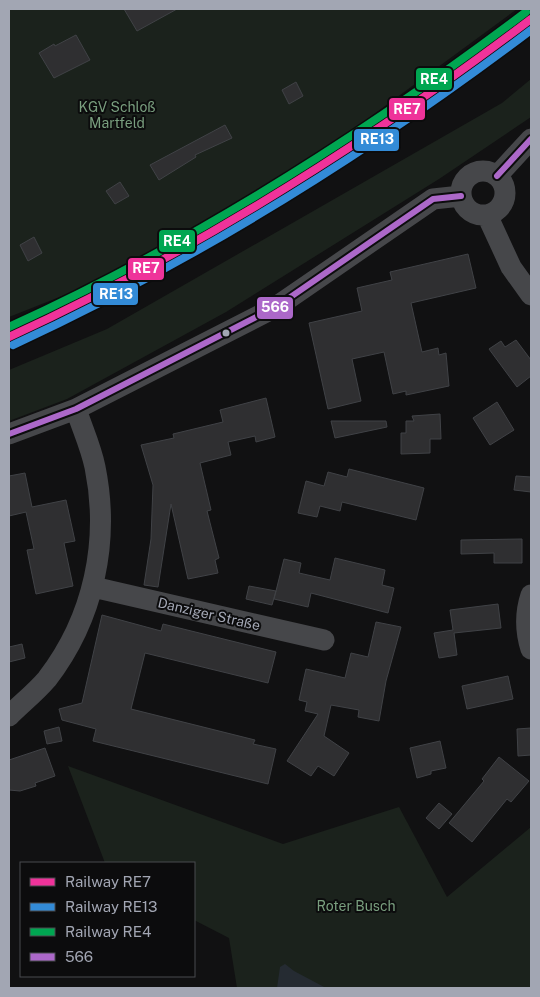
<svg xmlns="http://www.w3.org/2000/svg" width="540" height="997" font-family="'Public Sans',sans-serif">
  <rect width="100%" height="100%" fill="#111112"/>
  <path fill="#1b221c" d="M9 9H517L314 158 115 275 9 317Z
    M531 79V117L439 179 226 312 67 399 9 421V370L107 329 502 103Z
    M68 766 283 844 399 807 447 897 531 827V988H237L229 938 194 920V863H105Z"/>
  <path fill="#252b32" d="M285 964 294 971 326 988H277L280 967Z"/>
  <path fill="#2f2f31" stroke="#404246" d="M124 9H177L137 31Z
    M76 35 90 60 54 78 39 53 54 44 55 46Z
    M296 82 303 96 289 104 282 90Z
    M225 125 232 138 195 155 196 157 159 180 150 165Z
    M120 182 129 196 115 204 106 191Z
    M34 237 42 253 28 261 20 245Z
    M468 254 476 288 411 303 422 352 438 348 439 355 446 353 449 386 406 395V391L393 394 384 352 352 359 361 401 328 409 309 323 362 311 357 288 392 280 390 272Z
    M516 340 531 360V376L517 387 489 349 501 341 505 347Z
    M266 398 275 437 256 442 255 436 228 442 231 455 200 463 211 510 207 511 219 558 215 560 218 573 188 579 171 504 158 587 144 585 151 539 153 485 141 445 174 438 173 434 223 422 220 410Z
    M497 402 514 430 490 445 473 418Z
    M440 414 441 439H430V453L401 454V433H406V421H414L412 416Z
    M331 421H386L387 427 335 438Z
    M349 469 424 488 416 520 342 502 340 511 320 506 317 517 298 513 306 481 324 486 328 472 347 477Z
    M25 473 32 507 66 500 75 541 64 543 73 586 36 594 27 550 34 549 26 512 9 516V476Z
    M516 476 531 477V492L514 490Z
    M522 539V563H494V553L461 554V540Z
    M335 558 385 570 382 585 394 588 388 613 311 593 308 607 274 599 284 559 301 563 299 573 330 580Z
    M249 586 276 591 272 605 246 599Z
    M498 604 501 628 454 633 457 655 439 658 434 633 453 630 450 610Z
    M102 615 161 631 163 624 276 652 268 683 145 653 131 709 255 740 253 744 276 749 268 784 93 741 96 729 62 720 59 709 82 703Z
    M376 622 401 627 386 681 379 721 358 717 359 710 331 705 324 736 349 753 334 776 318 766 311 776 287 761 318 714 305 711 307 702 299 700 306 669 345 678 351 653 368 657Z
    M22 644 25 658 9 662V647Z
    M508 676 513 699 467 709 462 686Z
    M59 727 62 741 47 744 44 731Z
    M531 728V755L518 756 517 729Z
    M440 741 446 768 431 771V774L417 778 410 748Z
    M45 748 55 776 35 783 36 786 20 791 9 790V760Z
    M499 757 529 781 511 802 507 799 472 842 449 823 484 781 482 779Z
    M439 803 452 814 439 829 426 818Z"/>
  <g fill="none" stroke-linecap="round" stroke-linejoin="round">
    <path stroke="#46474a" stroke-width="21" d="M461 193a22 22 0 1 1 44 0a22 22 0 1 1-44 0Z
      M497 176 531 139
      M487 215 511 267 531 295
      M9 434 76 409 276 307 433 199 461 196
      M93 587 324 640
      M531 595C525 613 525 630 531 649
      M9 716C21 704 36 692 47 679 94 618 110 541 95 467 91 447 82 428 76 409"/>
    <g stroke="#0c0c0d" stroke-width="10">
      <path id="bus-1" d="M497 176 531 139
        M9 434 76 409 276 307 433 199 461 196"/>
    </g>
    <use href="#bus-1" stroke="#ac68c9" stroke-width="6"/>
    <g stroke="#0c0c0d" stroke-width="11">
      <path id="rail-1" d="M9 337C194 252 369 142 531 19"/>
    </g>
    <g stroke="#0c0c0d" stroke-width="11">
      <path id="rail-2" d="M13 345C195 261 371 151 531 30"/>
    </g>
    <g stroke="#0c0c0d" stroke-width="11">
      <path id="rail-3" d="M9 327C191 244 366 133 526 12"/>
    </g>
    <use href="#rail-1" stroke="#ef339a" stroke-width="8"/>
    <use href="#rail-2" stroke="#338bd7" stroke-width="8"/>
    <use href="#rail-3" stroke="#00a651" stroke-width="8"/>
  </g>
  <circle fill="#a2a6b3" stroke="#0c0c0d" stroke-width="2" cx="226" cy="333" r="4.5"/>
  <g text-anchor="middle" dominant-baseline="central" stroke-width="4" stroke-linejoin="round" paint-order="stroke">
    <g font-size="14" fill="#799e7e" stroke="#0c0c0d">
      <text x="117" y="107">KGV Schloß<tspan x="117" dy="16">Martfeld</tspan></text>
      <text x="356" y="906">Roter Busch</text>
    </g>
    <g font-size="14" fill="#a2a6b3" stroke="#0c0c0d">
      <text transform="translate(209 614) rotate(13)">Danziger Straße</text>
    </g>
  </g>
  <g stroke="#0c0c0d" stroke-width="2">
    <rect x="415" y="67" width="38" height="24" rx="5" fill="#00a651"/>
    <rect x="388" y="97" width="38" height="24" rx="5" fill="#ef339a"/>
    <rect x="353" y="128" width="47" height="24" rx="5" fill="#338bd7"/>
    <rect x="158" y="229" width="38" height="24" rx="5" fill="#00a651"/>
    <rect x="127" y="257" width="38" height="24" rx="5" fill="#ef339a"/>
    <rect x="92" y="282" width="47" height="24" rx="5" fill="#338bd7"/>
    <rect x="256" y="296" width="38" height="24" rx="5" fill="#ac68c9"/>
  </g>
  <g font-size="14" text-anchor="middle" font-weight="bold" fill="#fff">
    <text x="434" y="84">RE4</text>
    <text x="407" y="114">RE7</text>
    <text x="377" y="144">RE13</text>
    <text x="177" y="246">RE4</text>
    <text x="146" y="273">RE7</text>
    <text x="116" y="299">RE13</text>
    <text x="275" y="312">566</text>
  </g>
  <rect width="540" height="997" fill="none" stroke="#a2a6b3" stroke-width="20"/>
  <rect x="20" y="862" width="175" height="115" fill="#0c0c0d" stroke="#484a4f"/>
  <rect x="30" y="878" width="25" height="8" fill="#ef339a" stroke="#484a4f"/>
  <text x="65" y="887" font-size="15" fill="#a2a6b3">Railway RE7</text>
  <rect x="30" y="903" width="25" height="8" fill="#338bd7" stroke="#484a4f"/>
  <text x="65" y="912" font-size="15" fill="#a2a6b3">Railway RE13</text>
  <rect x="30" y="928" width="25" height="8" fill="#00a651" stroke="#484a4f"/>
  <text x="65" y="937" font-size="15" fill="#a2a6b3">Railway RE4</text>
  <rect x="30" y="953" width="25" height="8" fill="#ac68c9" stroke="#484a4f"/>
  <text x="65" y="962" font-size="15" fill="#a2a6b3">566</text>
</svg>
